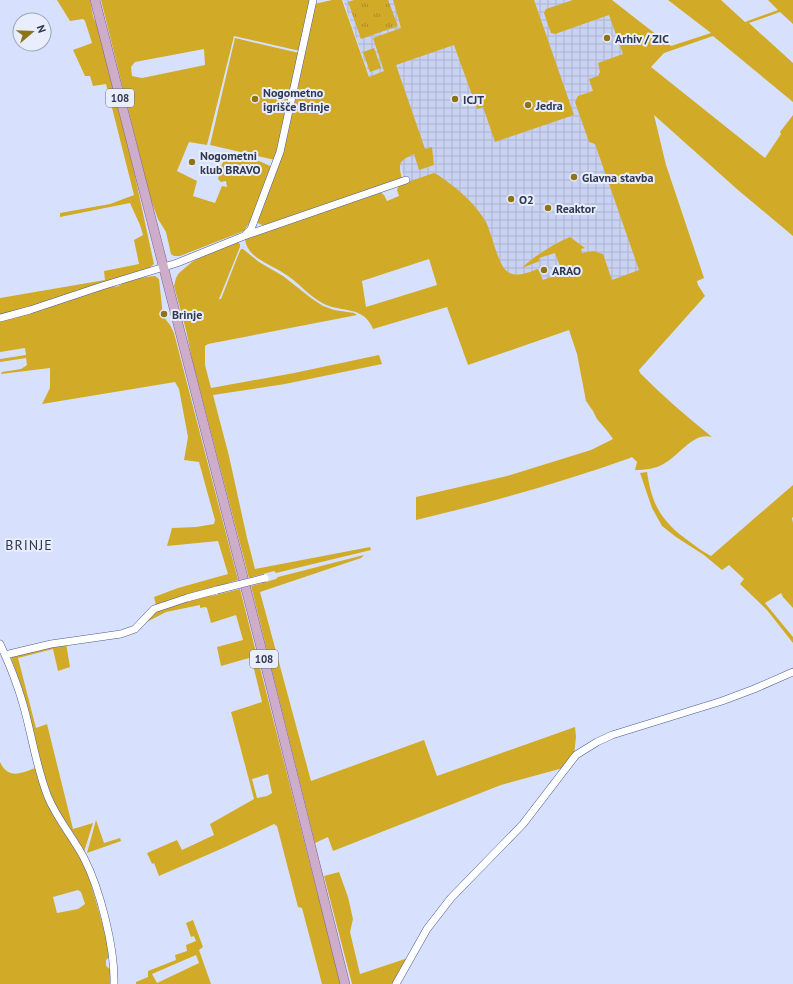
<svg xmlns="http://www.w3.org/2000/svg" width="793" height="984" font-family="'PT Sans',sans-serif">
  <defs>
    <pattern id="industrial-grid" width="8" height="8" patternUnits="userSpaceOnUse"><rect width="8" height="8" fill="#c9d2f1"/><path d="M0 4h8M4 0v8" fill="none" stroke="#adb5d1"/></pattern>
    <pattern id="park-tufts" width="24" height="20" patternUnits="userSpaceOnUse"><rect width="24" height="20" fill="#d1ab27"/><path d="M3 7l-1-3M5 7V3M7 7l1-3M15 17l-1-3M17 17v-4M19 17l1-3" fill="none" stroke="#aa8c24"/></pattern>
  </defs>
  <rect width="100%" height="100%" fill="#d7e1fd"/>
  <path fill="url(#industrial-grid)" d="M343 0H606L704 278 468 362Z"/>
  <path fill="#d1ab27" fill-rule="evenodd" d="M57 0H90L93 16 97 26 133 167 154 264 149 268 30 307 0 315V298L105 280 104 271 139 264 134 240 143 235 140 225 130 203 60 217V213L110 204 134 195 106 84 93 86 90 76H85L73 50 92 43 85 21 83 19 70 21Z
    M101 0H312L300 51 234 36 207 145 189 142 177 171 197 181 193 196 215 203 222 186 227 187 226 181 221 182 218 179C220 174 221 162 226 158 235 152 261 161 270 166L271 171 251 220 244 231 180 256H174L171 254 166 232 158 219 150 197ZM204 49 205 65 142 78 132 76 131 67 135 62Z
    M332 0H342L369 77 384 71 373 38 401 28 393 0H534L574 115 495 142 483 107 477 109 454 45 396 65 424 146 425 149 432 147 434 165 419 170 414 154C399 161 398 162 402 179L264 226 258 223 257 219 277 167 314 4Z
    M573 0H612L671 46 711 33 668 0H721L745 22 778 10 768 0H793V24L780 12 749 23 793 63V102L713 36 664 53 651 67 765 158 781 134 780 132 793 115V236L738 190 654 115 666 165 704 278 697 281 698 285 705 296 639 370 640 373C663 396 687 417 712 437 693 432 680 455 665 463 656 469 645 470 635 470L637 462 632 457 630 458C560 483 488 503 416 520V497L507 476 591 450 613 439 608 432 597 419 593 411 586 401 577 354 569 330 468 365 447 307 373 329C363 305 343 313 324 304 310 297 300 284 288 276 278 269 266 264 256 257 250 252 246 247 245 239L380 192 384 195 387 201 399 196 397 190 399 185 434 173 438 175C457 188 474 202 486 222 492 234 498 266 508 272 517 278 529 272 538 269L543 280 556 275 554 268 560 266 555 253 539 258 540 261 522 268C535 255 554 244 570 237L585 248 581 249 582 253 593 251 603 254 612 280 639 270 595 144 589 142 575 102 578 96 593 91 589 79 598 76 600 72 598 63 623 54 609 15 555 34 551 33 544 13 546 9ZM429 259 437 285 366 307 362 281Z
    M235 38 299 53 275 160 210 145Z
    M374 48 381 68 370 72 363 52Z
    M238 242 240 244V247L219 299H221L239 253 241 249H243L259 262 283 276 311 298 323 306 334 310 354 313 357 315 208 344 205 346V365L211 388 294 373 379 355 382 364 285 384 213 395 229 456 247 538 255 569 370 547 371 550 276 573 274 571 249 578 192 359 186 330 174 286 176 278 179 273 192 262 201 257Z
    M155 276 159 279 163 316 170 325 174 333 238 580 156 605 154 597 178 588 228 574 218 541 167 546 172 528 196 527 214 524 215 520 199 462 184 460 188 437 179 389 175 382 42 404 50 388V368L1 374 2 372 21 369 27 365 26 358 0 362V359L26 355 25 348 0 352V320L112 286C119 288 121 284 126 281 136 278 146 277 155 276Z
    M647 472C652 506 662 522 690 542 697 547 703 552 711 556L793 485V517L792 518 793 523V608L783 597 781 593 765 603 793 637V643L767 610 740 584 744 579 729 565 722 570 704 555 676 537 662 526 652 508 640 473Z
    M364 555 361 558 260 592 311 781 424 740 437 776 575 727 576 737 574 755 563 768 501 785 333 851 328 837 315 843 251 586 276 579 278 577Z
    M240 589 314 880 342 984H322L302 908 298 907 277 826 274 824 223 848 159 876 154 863 152 864 147 853 177 840 182 850 214 835 210 824 254 799 231 712 262 702 253 665 249 658 221 666 217 647 243 640 236 615 211 623 207 608 205 607 200 608V605L166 612 143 624 152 613 209 594 211 596ZM268 774 272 793 267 796 257 798 252 779Z
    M66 643 70 667 58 671 53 649 18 658 36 728 47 724 73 829 93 823 84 852 56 806 45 781 22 688 11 658 12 655Z
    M0 762C8 780 22 773 35 768L47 801 82 861 89 877 107 940 109 957 106 960V966L111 970 112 984H0ZM78 890 81 892 85 904 78 909 57 913 53 897Z
    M96 820 104 843 120 838 121 841 87 853Z
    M339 872 348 897 353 919 350 932 360 974 408 958 393 984H352L324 876Z
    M193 920 203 947 199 950 211 984H136V982L148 977V971L176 960 175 955 187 951 186 945 196 941 194 936 191 937 186 923ZM196 955 199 963 157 983 152 974Z"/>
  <path fill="url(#park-tufts)" d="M354 0H388L398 26 361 39 348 2Z"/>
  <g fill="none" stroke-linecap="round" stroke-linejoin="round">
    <g stroke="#4b5b97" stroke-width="8">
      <path id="minor" d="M246 234 251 229 280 152 313 0
        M0 318 30 310 102 286 177 263 244 236 406 180
        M0 644C9 663 17 683 23 704 32 735 36 767 48 797 57 819 73 837 84 858 100 889 115 948 114 984
        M5 655 51 644 121 634 135 629 154 609 187 598 217 590
        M396 984 427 929 451 898 523 824 576 755 597 742 612 735 722 701 754 689 793 672"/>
    </g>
    <g stroke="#826089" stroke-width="10">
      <path id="major" d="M95 0 265 663 345 984"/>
    </g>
    <use href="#minor" stroke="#fff" stroke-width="7"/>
    <use href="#major" stroke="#ceadca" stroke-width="9"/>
    <g stroke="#4b5b97" stroke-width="8" stroke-linecap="butt">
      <path id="minor-bridge" d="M217 590 265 578"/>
    </g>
    <use href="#minor-bridge" stroke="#fff" stroke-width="7"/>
  </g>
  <g fill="#8e7418" stroke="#e9eefc" stroke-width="1.5">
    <circle cx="607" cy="38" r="4"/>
    <circle cx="255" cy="99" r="4"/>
    <circle cx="455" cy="99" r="4"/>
    <circle cx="528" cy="105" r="4"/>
    <circle cx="192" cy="162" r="4"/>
    <circle cx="574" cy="177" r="4"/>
    <circle cx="511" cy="199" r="4"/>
    <circle cx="548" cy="208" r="4"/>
    <circle cx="544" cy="270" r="4"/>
    <circle cx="164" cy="314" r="4"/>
  </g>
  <g text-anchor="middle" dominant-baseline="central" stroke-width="4" stroke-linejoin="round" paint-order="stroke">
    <g fill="#e9eefc" stroke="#686f86" stroke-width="1">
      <rect x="106" y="89" width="28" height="18" rx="3"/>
      <rect x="250" y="650" width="28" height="18" rx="3"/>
    </g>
    <g font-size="11" font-weight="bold" fill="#303854">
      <text x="120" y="98">108</text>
      <text x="264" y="659">108</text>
    </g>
    <g font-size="12" font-weight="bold" fill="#303854" stroke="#e9eefc" text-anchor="start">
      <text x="615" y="38">Arhiv / ZIC</text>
      <text x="263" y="92">Nogometno<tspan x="263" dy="14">igrišče Brinje</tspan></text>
      <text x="463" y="99">ICJT</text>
      <text x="536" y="105">Jedra</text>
      <text x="200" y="155">Nogometni<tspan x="200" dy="14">klub BRAVO</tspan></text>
      <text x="582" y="177">Glavna stavba</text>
      <text x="519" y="199">O2</text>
      <text x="556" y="208">Reaktor</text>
      <text x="552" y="270">ARAO</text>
      <text x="172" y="314">Brinje</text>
    </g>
    <g font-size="14" letter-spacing="1" fill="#303854" stroke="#e9eefc">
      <text x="29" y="545">BRINJE</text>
    </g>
  </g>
  <g transform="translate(32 32) rotate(71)"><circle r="19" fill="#e9eefc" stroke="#9fa5b9"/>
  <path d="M0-3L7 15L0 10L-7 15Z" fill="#8e7418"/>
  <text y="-6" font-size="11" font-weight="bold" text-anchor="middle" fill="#303854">N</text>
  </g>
</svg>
